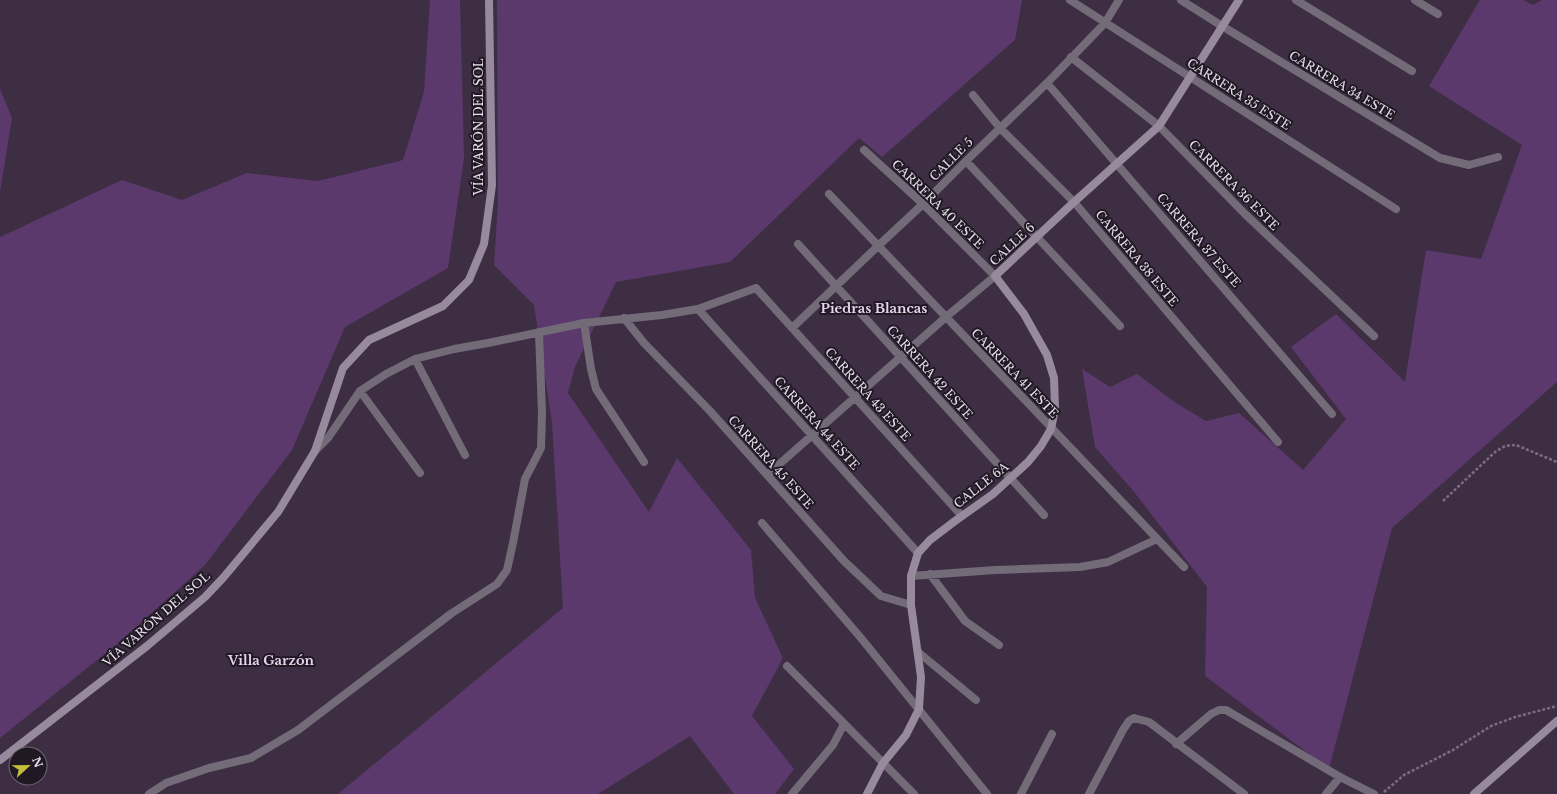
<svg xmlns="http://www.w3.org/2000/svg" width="1557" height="794" font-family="'Libre Baskerville',serif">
  <rect width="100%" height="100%" fill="#3d2e44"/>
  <path fill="#5c396c" d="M430 0H460L464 158 448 268 345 327 292 450 205 565 117 644 0 738V237L122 180 182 200 247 173 318 181 403 160 424 92Z
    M497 0H1022L1015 40 882 157 859 138 730 262 616 282 575 367 568 393 649 512 677 458 751 550 755 598 783 658 752 716 794 769 775 794H734L690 736 598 794H338L563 608 552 423 534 305 494 265 498 203Z
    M1480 0H1523L1533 5 1542 0H1557V382L1392 528 1329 769 1205 676 1207 587 1135 493 1095 447 1082 369 1110 387 1137 374 1176 403 1206 421 1239 413 1303 470 1346 419 1291 347 1336 314 1405 382 1426 250 1481 259 1522 145 1429 86Z
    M0 89 12 118 0 192Z"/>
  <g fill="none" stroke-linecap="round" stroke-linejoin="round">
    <path stroke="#7b6e81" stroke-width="2.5" stroke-dasharray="3 2" stroke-linecap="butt" d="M1443 501 1495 452 1505 446 1516 445 1557 462
      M1384 792 1404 775 1453 750 1491 726 1515 717 1557 706"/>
    <path stroke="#736b77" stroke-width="8" d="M1070 0 1396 209
      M1181 0 1222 26 1440 158 1469 165 1498 157
      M1296 0 1412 71
      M1415 0 1438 14
      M1071 57 1159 126 1245 214 1374 336
      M1047 83 1332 414
      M973 95 1000 128 1074 202 1278 442
      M966 161 1120 326
      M829 194 1184 567
      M798 244 1044 515
      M698 309 918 553
      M624 318 644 343 710 411 844 561 881 596 911 605
      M584 323 591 369 596 389 644 462
      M792 328 878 246 923 204 966 161 1047 83 1105 23 1119 0
      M415 359 465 455
      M360 391 420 473
      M315 451 328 438 360 391 386 374 415 359 454 349 488 343 584 323 662 315 698 309 756 288 962 516
      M767 475 946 317 995 276 923 204 864 150
      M762 523 861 638 987 794
      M930 574 965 621 999 645
      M911 576 995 570 1080 567 1108 562 1157 539
      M918 652 976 700
      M787 666 914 794
      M1176 744 1211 714 1219 710H1226L1340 777 1374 794
      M149 794 166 783 209 768 251 758 298 730 452 613 497 584 507 570 513 543 525 479 541 448 542 413 539 332
      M792 794 833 745 844 724
      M1021 794 1052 734
      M1089 794 1123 730 1129 721 1134 718 1149 722 1244 794
      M1326 794 1340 777"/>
    <path stroke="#968a9c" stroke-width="8" d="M0 760 147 646 205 597 223 578 278 512 315 451 343 368 369 340 443 306 469 280 484 244 492 185 489 0
      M867 794 883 763 906 735 919 709 921 677 911 605V576L918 553 930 540 955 521 993 494 1028 462 1041 446 1051 429 1055 409 1054 378 1047 355 1024 314 995 276 1074 202 1159 126 1239 0
      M1474 794 1557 721"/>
  </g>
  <g text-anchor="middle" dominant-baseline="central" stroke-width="4" stroke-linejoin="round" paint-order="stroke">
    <g font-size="12" fill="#e6ddeb" stroke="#201923">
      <text transform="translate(1342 85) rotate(31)">CARRERA 34 ESTE</text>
      <text transform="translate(1239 94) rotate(33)">CARRERA 35 ESTE</text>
      <text transform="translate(478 127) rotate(-90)">VÍA VARÓN DEL SOL</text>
      <text transform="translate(951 159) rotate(-45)">CALLE 5</text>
      <text transform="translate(1234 185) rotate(45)">CARRERA 36 ESTE</text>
      <text transform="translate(938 204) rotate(44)">CARRERA 40 ESTE</text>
      <text transform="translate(1199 240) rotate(49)">CARRERA 37 ESTE</text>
      <text transform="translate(1012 244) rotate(-43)">CALLE 6</text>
      <text transform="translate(1137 258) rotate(50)">CARRERA 38 ESTE</text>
      <text transform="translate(930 372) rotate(48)">CARRERA 42 ESTE</text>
      <text transform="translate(1015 373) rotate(46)">CARRERA 41 ESTE</text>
      <text transform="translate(868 394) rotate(48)">CARRERA 43 ESTE</text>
      <text transform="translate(817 423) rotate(48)">CARRERA 44 ESTE</text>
      <text transform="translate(771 462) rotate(48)">CARRERA 45 ESTE</text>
      <text transform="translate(981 485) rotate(-38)">CALLE 6A</text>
      <text transform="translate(156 619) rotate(-41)">VÍA VARÓN DEL SOL</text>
    </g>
    <g font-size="13" font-weight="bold" fill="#e6d3f0" stroke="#201923">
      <text x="874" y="308">Piedras Blancas</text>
      <text x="271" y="660">Villa Garzón</text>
    </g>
  </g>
  <g transform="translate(28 766) rotate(68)"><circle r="19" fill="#201923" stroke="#6f6773"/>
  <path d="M0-3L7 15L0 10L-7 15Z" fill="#c6bc3c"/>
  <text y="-6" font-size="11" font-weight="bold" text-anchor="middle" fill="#e6ddeb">N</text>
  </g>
</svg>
